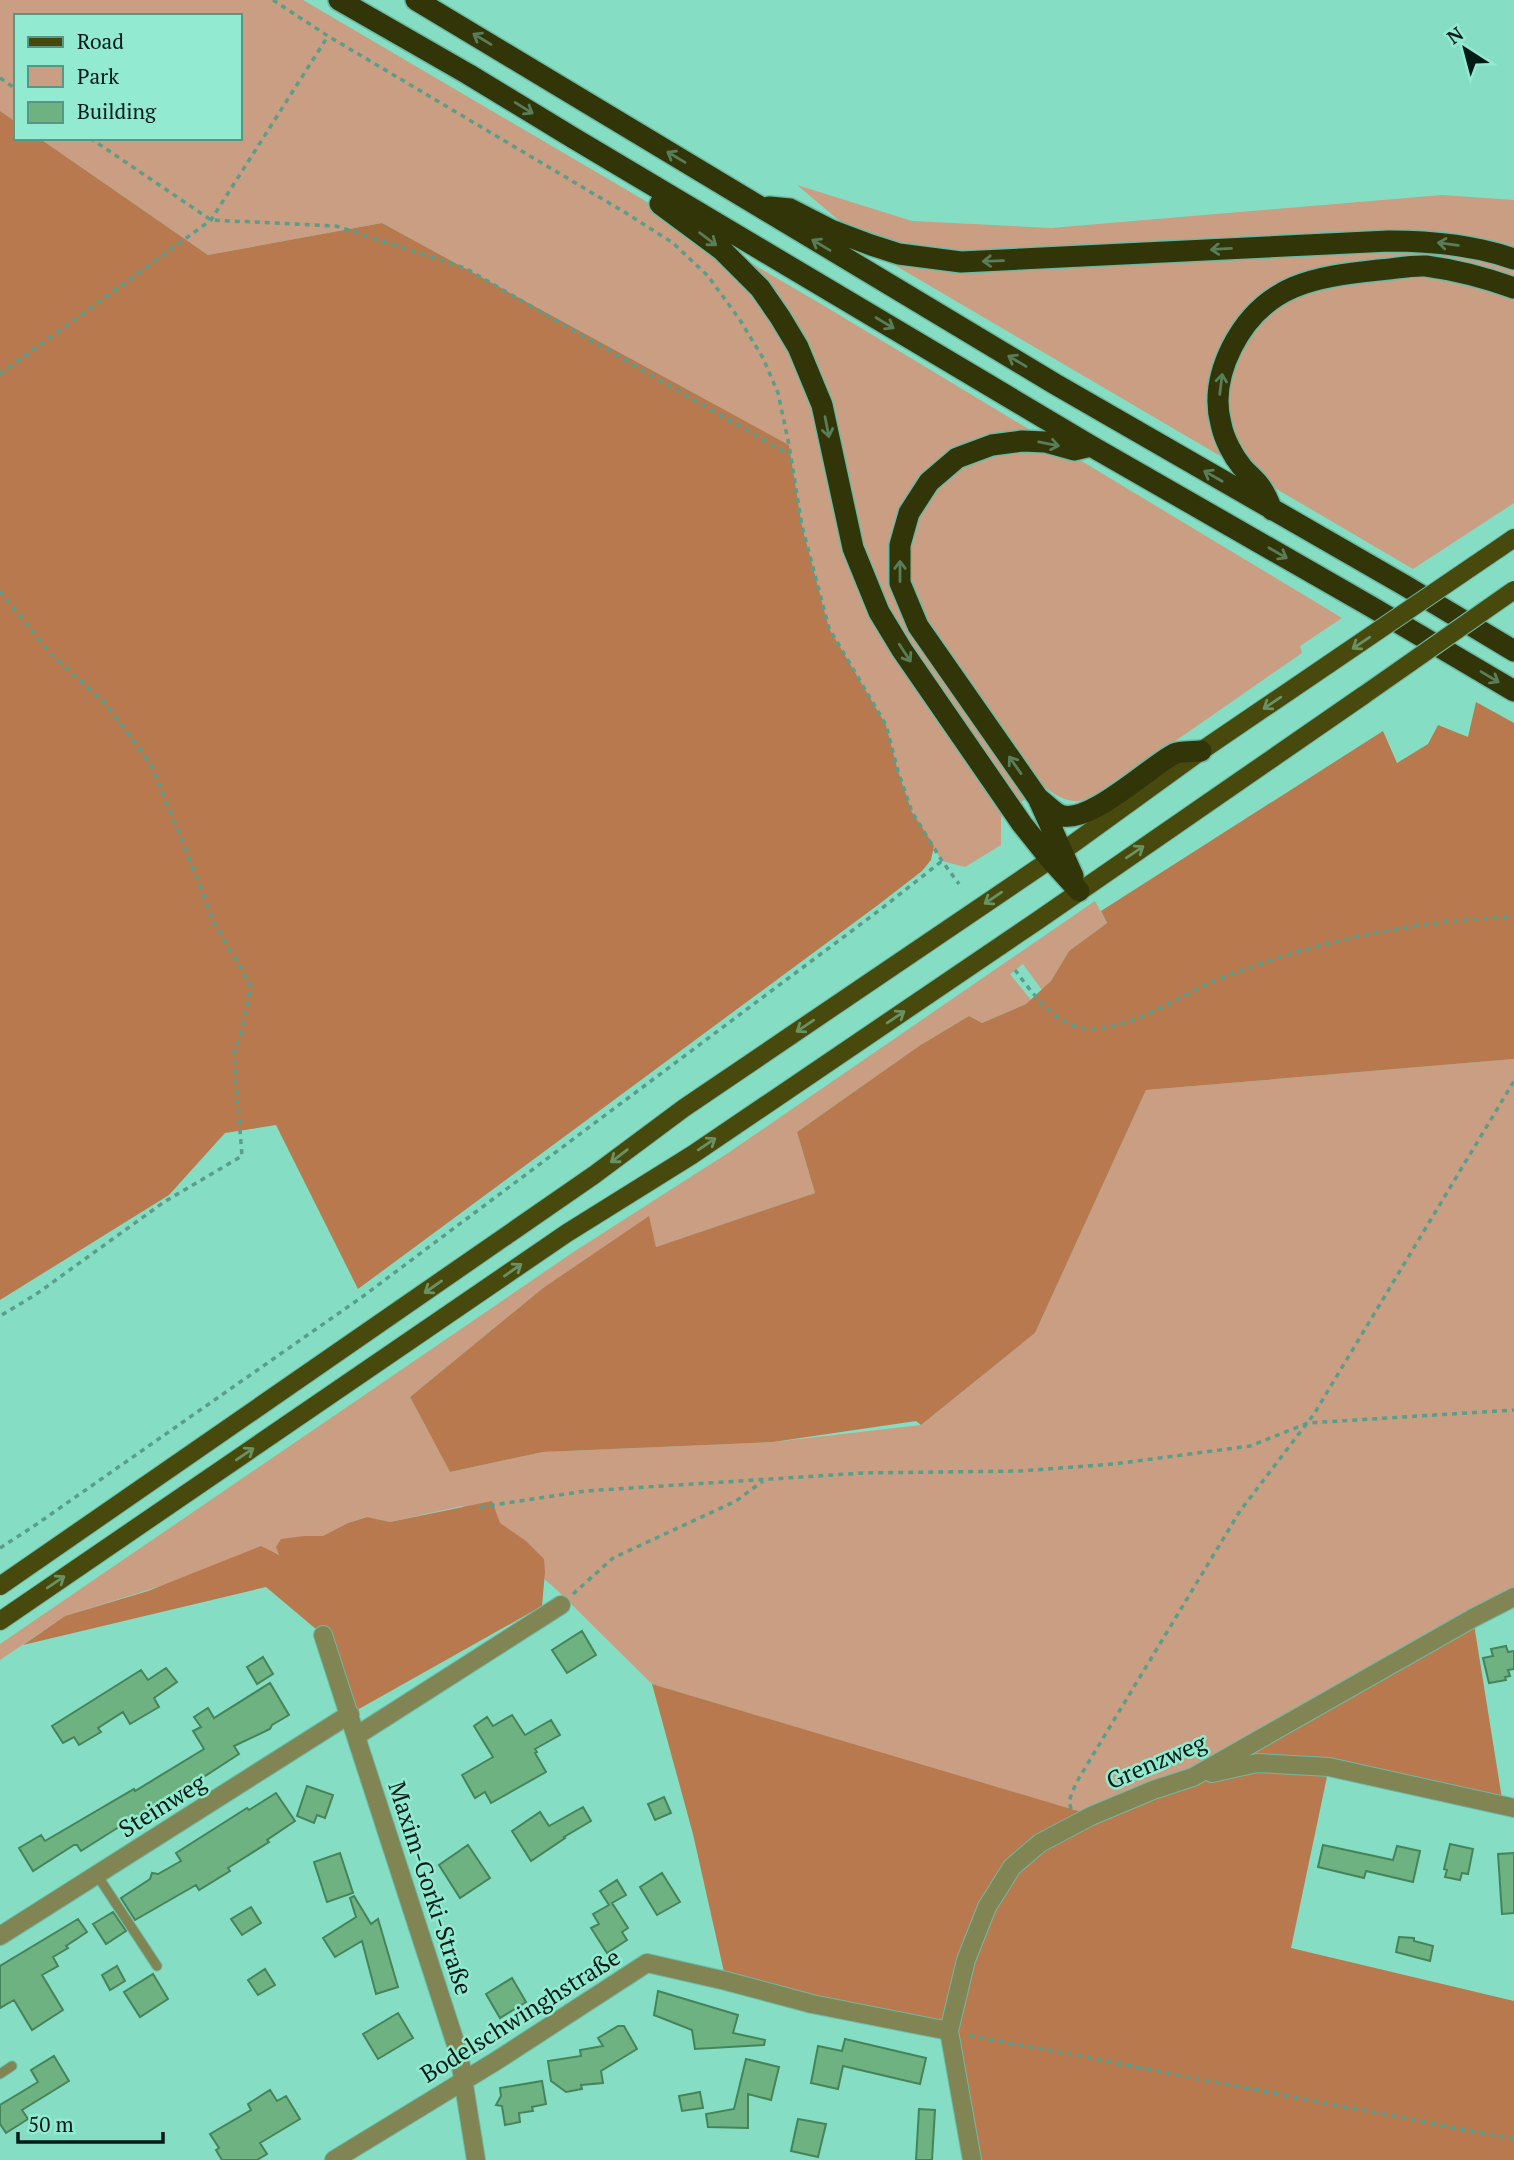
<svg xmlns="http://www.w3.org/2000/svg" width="1514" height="2160" font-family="'PT Serif',serif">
  <rect width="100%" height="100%" fill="#85ddc3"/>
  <path fill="#c99e83" d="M0 0H303L826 307 1342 618 1300 646 1302 653 1092 799C1069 804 1061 799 1043 786L1001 817V845L965 867 942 861 912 812 898 771 886 725 829 628 802 526 789 445 382 223 208 255 39 138H240V16H16V122L0 111Z
    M797 185 912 221 1051 228 1442 195 1514 200V503L1413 569 886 260Z
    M1095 901 1107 923 1069 951 1051 981 1042 990 1023 964 1010 974 1031 1000 1026 1004 982 1023 969 1016 919 1046 797 1132 815 1193 656 1247 648 1217 543 1288 410 1397 450 1472 543 1452 773 1442 921 1425 1035 1333 1146 1090 1514 1059V1597L1193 1777 1091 1816 652 1684 559 1592 462 1506 390 1522 366 1517 348 1523 323 1536H304L280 1555 270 1552 65 1616 0 1660V1644L575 1251 728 1153Z"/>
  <path fill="#b9794f" d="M0 111 16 122V138H39L208 255 382 223 789 445 802 526 829 628 886 725 898 771 912 812 934 846 931 860 922 871 878 905 358 1289 276 1125 225 1133 169 1195 0 1300Z
    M1476 702 1514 723V1059L1146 1090 1035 1333 921 1425 916 1421 773 1442 543 1452 450 1472 410 1397 543 1288 649 1216 656 1247 815 1193 797 1132 919 1046 969 1016 982 1023 1026 1004 1051 981 1069 951 1107 923 1101 911 1383 731 1397 763 1428 744 1438 725 1468 737Z
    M492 1501 500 1523 526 1541 544 1559 545 1572 542 1606 350 1714 323 1635 266 1587 23 1645 65 1616 148 1591 261 1546 279 1555 276 1547 281 1539 304 1536H323L348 1523 367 1517 390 1522Z
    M1473 1618 1503 1805 1329 1767 1291 1948 1514 2001V2160H972L949 2031 726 1981 693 1834 652 1684 1091 1815 1193 1777Z"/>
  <path fill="#6eb282" stroke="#45845a" stroke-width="2" d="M582 1631 596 1655 567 1673 552 1650Z
    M1506 1646 1508 1652 1514 1651V1669L1508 1670 1510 1676 1505 1677 1506 1680 1489 1683 1483 1658 1493 1656 1491 1649Z
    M263 1657 273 1674 257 1684 247 1667Z
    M166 1668 177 1682 154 1698 159 1707 130 1724 123 1712 98 1728 101 1732 79 1745 74 1737 63 1743 52 1726 141 1670 148 1680Z
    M270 1683 289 1715 272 1725 270 1729 234 1746 239 1754 162 1804 160 1801 81 1851 77 1845H74L33 1871 19 1848 41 1835 45 1841 134 1789 135 1791 204 1749 193 1731 201 1727 194 1717 208 1708 214 1718Z
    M512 1715 525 1735 551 1720 560 1735 535 1749 537 1752 535 1753 546 1772 491 1803 485 1792 475 1798 462 1775 493 1757 474 1726 487 1717 493 1726Z
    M307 1786 333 1795 325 1818 317 1815 314 1823 297 1816Z
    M276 1793 295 1821 267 1840 269 1842 228 1868 230 1871 199 1890 196 1885 135 1920 121 1898 150 1879 152 1873 158 1874 181 1861 176 1853 247 1808 249 1810Z
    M664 1797 671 1813 655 1820 648 1804Z
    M583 1807 591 1821 564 1837 565 1838 531 1861 512 1831 540 1812 549 1826Z
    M1450 1844 1473 1849 1468 1874 1462 1873 1460 1880 1445 1877 1447 1870 1444 1869Z
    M468 1845 490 1878 460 1898 439 1865Z
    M1323 1845 1393 1860 1397 1846 1420 1851 1413 1882 1366 1871 1364 1878 1318 1867Z
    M340 1853 353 1893 327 1902 314 1862Z
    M1514 1853V1913L1502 1914 1498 1854Z
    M662 1873 680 1902 657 1915 640 1887Z
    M617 1880 626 1895 612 1903 628 1928 622 1932 627 1940 607 1953 591 1928 599 1924 593 1914 609 1905 600 1891Z
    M354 1896 371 1924 378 1919 398 1987 376 1994 362 1941 335 1957 323 1938 356 1917 350 1898Z
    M251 1907 261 1923 242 1935 231 1919Z
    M113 1912 126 1931 106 1944 93 1924Z
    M78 1919 87 1932 66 1946 68 1948 53 1957 58 1966 42 1975 63 2010 32 2030 14 2000 0 2008V1966Z
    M1399 1937 1414 1938V1941L1433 1946 1430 1961 1396 1952Z
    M117 1966 125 1981 110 1990 102 1975Z
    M265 1969 275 1985 258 1995 248 1980Z
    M153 1974 168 1999 140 2017 124 1992Z
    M512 1978 526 2002 500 2018 486 1994Z
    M658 1991 738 2015 733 2033 765 2040 764 2045 695 2049 692 2030 654 2015Z
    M398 2013 413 2038 378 2059 363 2034Z
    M618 2026H624L637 2049 601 2071 603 2083 581 2085 582 2089 566 2092 551 2081 548 2061 581 2056 580 2050 603 2046 598 2038Z
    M845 2039 926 2058 920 2084 843 2066 838 2089 811 2083 818 2046 842 2051Z
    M54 2056 69 2081 22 2110 28 2119 6 2133 0 2124V2105L38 2082 31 2070Z
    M746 2059 779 2067 771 2100 748 2094V2128L708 2127 706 2114 734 2109Z
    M542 2081 546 2104 532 2107 533 2111 519 2113 520 2122 505 2125 502 2106 496 2105 501 2096 500 2088Z
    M270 2090 277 2101 286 2096 300 2119 260 2143 267 2154 257 2160H222L216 2150 219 2148 210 2134 251 2110 248 2104Z
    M700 2092 703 2108 682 2111 679 2096Z
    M919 2109 935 2110 932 2160H916Z
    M798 2119 826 2124 818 2157 791 2151Z"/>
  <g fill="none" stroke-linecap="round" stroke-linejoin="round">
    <g stroke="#6dbaa4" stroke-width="11">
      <path id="lane" d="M97 1875 157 1966
        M0 2074 12 2066"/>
    </g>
    <g stroke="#6dbaa4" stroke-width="20">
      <path id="street" d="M323 1635 459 2054 476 2160
        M356 1736 561 1605
        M1212 1773 1257 1763 1329 1767 1514 1808
        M0 1936 350 1714
        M334 2160 496 2061 647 1963 726 1981 812 2004 949 2031
        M972 2160 949 2031 966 1960 987 1907 1012 1867 1040 1843 1091 1816 1153 1790 1193 1777 1473 1618 1514 1597"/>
    </g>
    <g stroke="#6dbaa4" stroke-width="20">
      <path id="primary" d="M1498 549 1514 538
        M0 1586 594 1175 684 1108 1063 851 1201 751 1329 664
        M0 1621 567 1233 692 1155 1037 921 1364 695"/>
    </g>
    <g stroke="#6dbaa4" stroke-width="24">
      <path id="highway" d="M339 0 468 74 575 139 1091 446 1370 606 1514 691
        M416 0 1055 384 1404 585 1514 651
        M660 204 722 250 760 288 780 317 798 347 822 405 853 548 879 612 902 650 1022 824 1050 859 1079 891
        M769 207 790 209 831 230 871 245 899 254 961 262 1389 241C1432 241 1474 245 1514 259
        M1272 510C1269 502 1265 493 1260 486 1255 479 1248 474 1242 467 1233 456 1224 439 1221 424 1214 398 1220 371 1232 347 1264 284 1314 277 1379 270 1394 269 1411 265 1426 266 1456 270 1486 278 1514 288
        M1038 798C1045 803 1053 812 1060 815 1088 826 1149 767 1174 754 1181 751 1192 752 1201 751
        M1073 876 1038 798 918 626 900 583V545L909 513 929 482 957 458 992 445 1022 441 1045 442 1074 450 1091 446"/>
    </g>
    <path stroke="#5a9e8a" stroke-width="3.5" stroke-dasharray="5 5" stroke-linecap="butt" d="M273 0 328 36 626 213 673 243 708 276 740 320 763 358 778 393 789 445 802 526 829 628 886 725 898 771 912 812 942 861 959 884
      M0 78 16 89
      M90 138 211 220 336 226 465 268 790 455
      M0 374 211 220 328 36
      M0 591 51 654 104 702 150 763 185 847 213 921 251 986 240 1038 234 1053 242 1156 164 1202 35 1295 0 1316
      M1015 970C1034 995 1058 1030 1093 1029 1136 1027 1178 996 1217 980 1310 942 1413 920 1514 917
      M480 1507 585 1491 863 1473 1021 1471 1114 1464 1250 1446 1308 1423 1514 1410
      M0 1548 34 1526 362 1297 881 909 942 861
      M573 1594 613 1558 736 1501 763 1481
      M1071 1809 1069 1801 1076 1783 1240 1511 1314 1414 1514 1081
      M969 2035 1514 2139"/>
    <use href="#lane" stroke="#808553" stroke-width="9"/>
    <use href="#street" stroke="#808553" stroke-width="18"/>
    <use href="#primary" stroke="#474a0c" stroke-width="18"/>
    <use href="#highway" stroke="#323508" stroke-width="21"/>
    <g stroke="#6dbaa4" stroke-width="20" stroke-linecap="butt">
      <path id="primary-bridge" d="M1329 664 1498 549
        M1364 695 1514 590"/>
    </g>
    <use href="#primary-bridge" stroke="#474a0c" stroke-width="18"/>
  </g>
  <defs><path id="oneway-shaft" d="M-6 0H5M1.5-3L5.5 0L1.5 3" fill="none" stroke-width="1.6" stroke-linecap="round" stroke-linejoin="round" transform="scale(1.75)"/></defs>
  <g stroke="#587d58">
    <use href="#oneway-shaft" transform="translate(482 39) rotate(-149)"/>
    <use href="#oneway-shaft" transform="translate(524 108) rotate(32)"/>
    <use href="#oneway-shaft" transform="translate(676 157) rotate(-149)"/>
    <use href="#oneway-shaft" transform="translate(708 239) rotate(37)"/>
    <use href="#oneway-shaft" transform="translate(1448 244) rotate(-173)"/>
    <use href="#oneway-shaft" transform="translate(821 245) rotate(-149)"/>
    <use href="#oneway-shaft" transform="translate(1221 249) rotate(177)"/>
    <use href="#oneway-shaft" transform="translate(993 261) rotate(178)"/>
    <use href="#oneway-shaft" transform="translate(885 323) rotate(31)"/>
    <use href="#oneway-shaft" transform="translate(1017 361) rotate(-149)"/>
    <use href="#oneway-shaft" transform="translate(1221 384) rotate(-83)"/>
    <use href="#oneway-shaft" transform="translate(827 427) rotate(79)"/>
    <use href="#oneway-shaft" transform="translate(1049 444) rotate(11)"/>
    <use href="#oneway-shaft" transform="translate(1213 476) rotate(-150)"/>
    <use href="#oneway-shaft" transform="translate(1278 553) rotate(30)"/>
    <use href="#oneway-shaft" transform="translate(900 571) rotate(-90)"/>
    <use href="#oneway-shaft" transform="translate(905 653) rotate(57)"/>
    <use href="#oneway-shaft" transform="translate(1490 677) rotate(31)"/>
    <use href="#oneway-shaft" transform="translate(1015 765) rotate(-125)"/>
  </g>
  <g stroke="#699264">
    <use href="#oneway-shaft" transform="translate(1361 643) rotate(146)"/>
    <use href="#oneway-shaft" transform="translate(1272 703) rotate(146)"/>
    <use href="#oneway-shaft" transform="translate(1135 852) rotate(-34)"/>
    <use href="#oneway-shaft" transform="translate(993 898) rotate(146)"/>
    <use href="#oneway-shaft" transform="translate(896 1017) rotate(-34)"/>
    <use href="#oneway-shaft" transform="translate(805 1026) rotate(146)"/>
    <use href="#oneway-shaft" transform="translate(707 1144) rotate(-34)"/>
    <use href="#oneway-shaft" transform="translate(619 1156) rotate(143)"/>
    <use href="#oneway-shaft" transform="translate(513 1270) rotate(-35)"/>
    <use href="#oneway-shaft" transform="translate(433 1287) rotate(145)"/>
    <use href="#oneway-shaft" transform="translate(245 1454) rotate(-34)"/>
    <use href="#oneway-shaft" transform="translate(56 1582) rotate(-34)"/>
  </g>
  <g text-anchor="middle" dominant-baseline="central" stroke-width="5" stroke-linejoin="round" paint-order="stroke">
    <g font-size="24" fill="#001b14" stroke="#92ead0">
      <text transform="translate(1156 1761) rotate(-23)">Grenzweg</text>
      <text transform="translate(162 1805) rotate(-32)">Steinweg</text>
      <text transform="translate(431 1888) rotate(72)">Maxim-Gorki-Straße</text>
      <text transform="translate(520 2015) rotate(-32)">Bodelschwinghstraße</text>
    </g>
  </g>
  <rect x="14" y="14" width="228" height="126" fill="#92ead0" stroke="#589785" stroke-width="2"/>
  <rect x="28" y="37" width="35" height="10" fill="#474a0c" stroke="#589785" stroke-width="2"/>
  <text x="77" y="49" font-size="21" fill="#001b14">Road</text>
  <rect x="28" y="66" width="35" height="21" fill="#c99e83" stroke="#589785" stroke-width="2"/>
  <text x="77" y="84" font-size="21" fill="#001b14">Park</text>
  <rect x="28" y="102" width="35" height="21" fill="#6eb282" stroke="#589785" stroke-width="2"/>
  <text x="77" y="119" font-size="21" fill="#001b14">Building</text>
  <g transform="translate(1465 49) rotate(324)" stroke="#92ead0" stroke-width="5" paint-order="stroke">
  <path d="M0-5L12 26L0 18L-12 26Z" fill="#001b14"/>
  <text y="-10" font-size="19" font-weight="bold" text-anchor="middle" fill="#001b14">N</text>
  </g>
  <path d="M18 2132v10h145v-10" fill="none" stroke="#001b14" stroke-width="3.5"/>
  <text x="28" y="2132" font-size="21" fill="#001b14" stroke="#92ead0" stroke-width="5" paint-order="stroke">50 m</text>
</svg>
